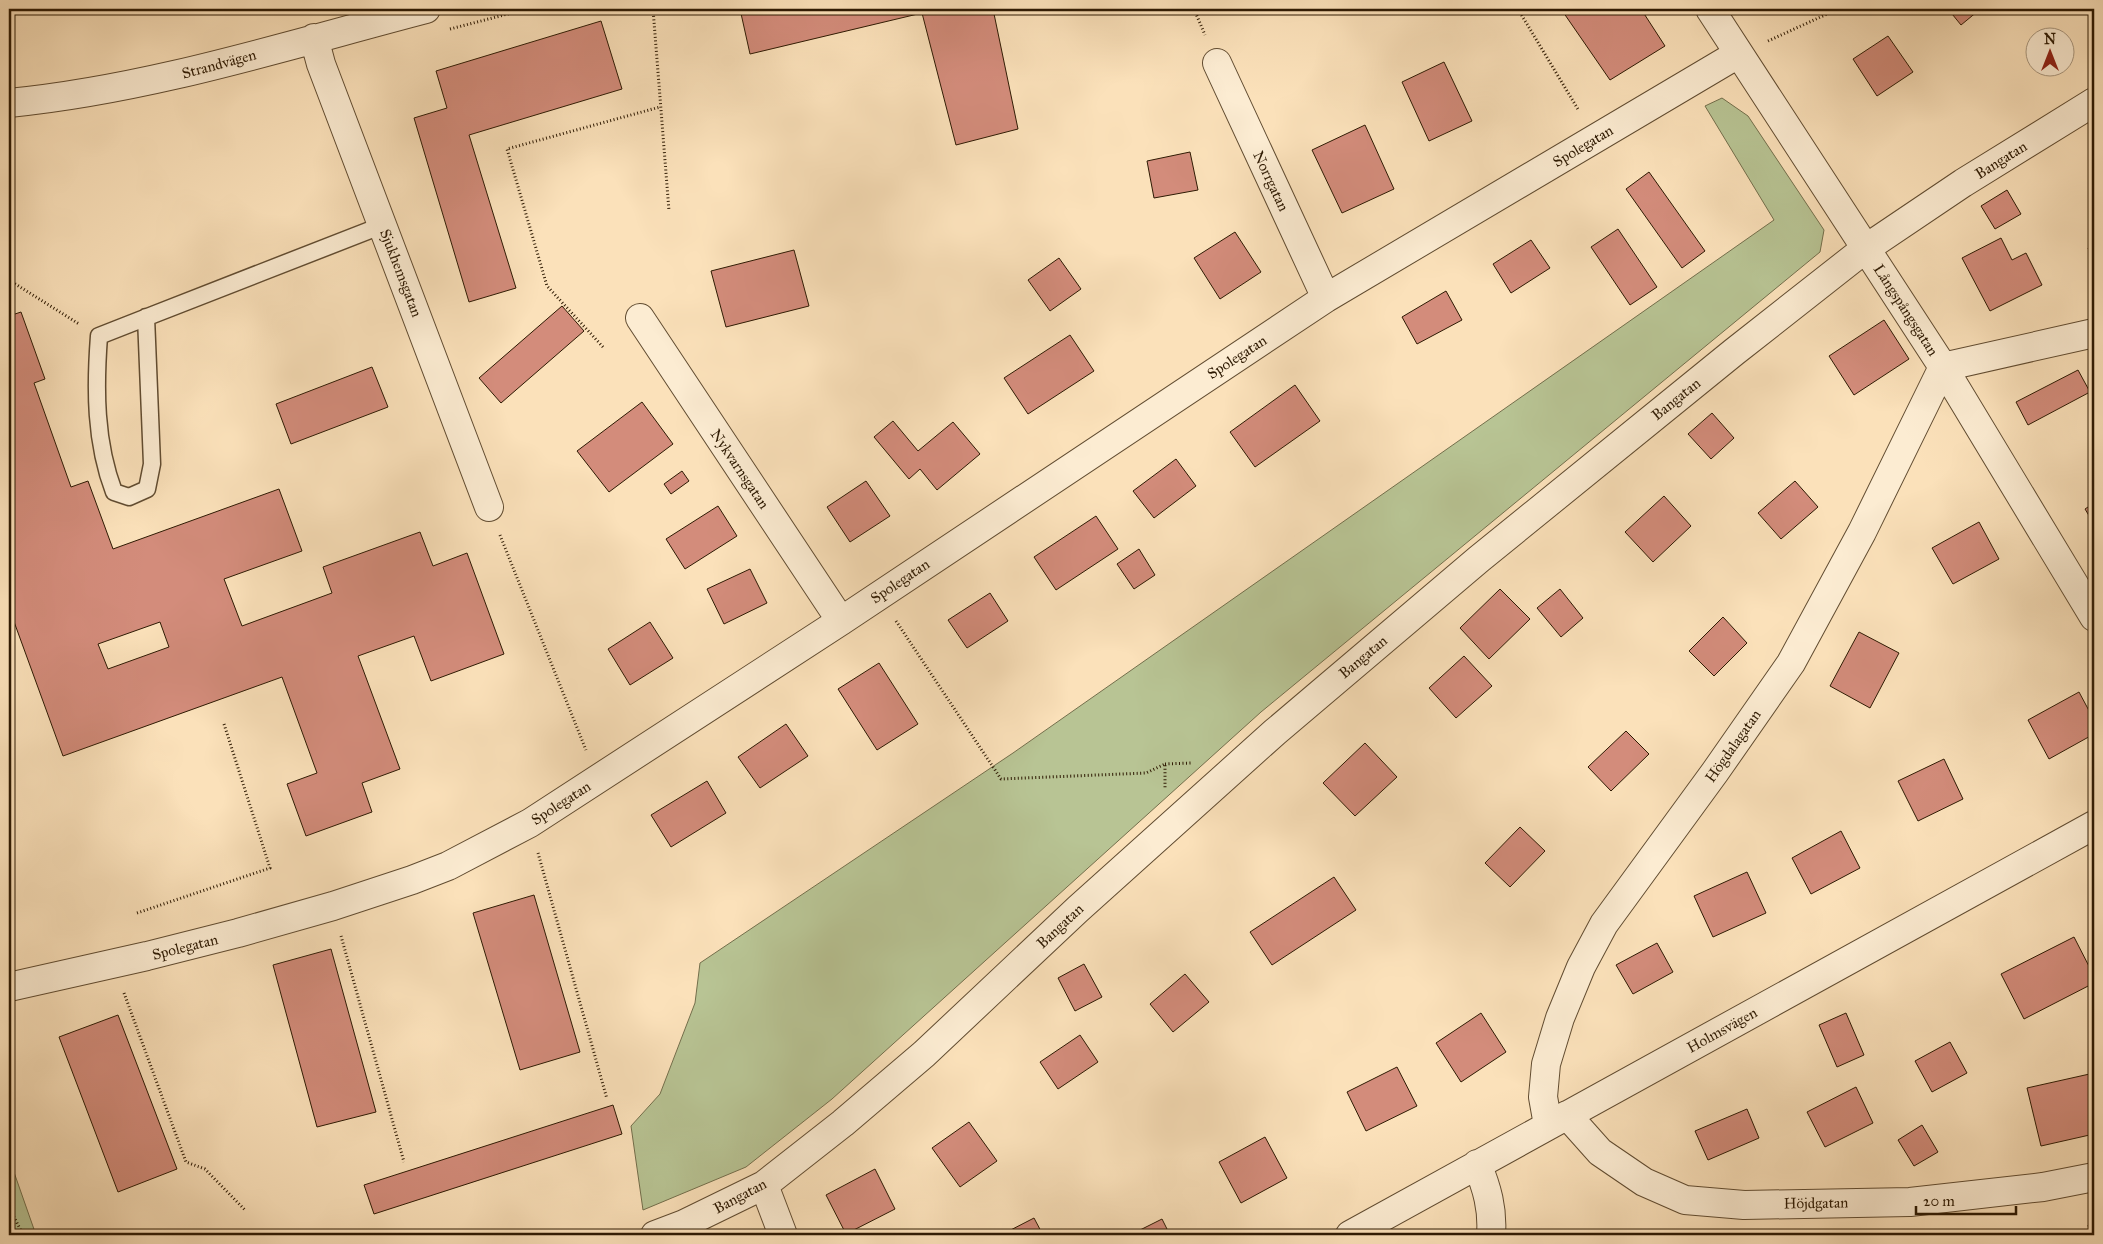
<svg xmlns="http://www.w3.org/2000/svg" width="2103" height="1244" font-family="'IM FELL Great Primer',serif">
  <rect width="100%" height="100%" fill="#fbe1ba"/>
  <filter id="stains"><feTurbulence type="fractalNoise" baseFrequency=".004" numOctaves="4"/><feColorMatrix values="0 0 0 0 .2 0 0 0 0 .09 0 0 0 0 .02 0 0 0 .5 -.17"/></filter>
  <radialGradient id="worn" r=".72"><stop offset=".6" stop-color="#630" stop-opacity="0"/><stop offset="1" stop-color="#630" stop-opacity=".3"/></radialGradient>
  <path fill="#b8c494" stroke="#736f4c" d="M1722 98 1748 116 1824 230 1820 252 1261 712 832 1099 746 1167 643 1210 631 1126 660 1094 695 1003 700 963 1013 753 1774 220 1705 106Z
    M9 1158 36 1235H9Z"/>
  <path fill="#d38c7b" stroke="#2e1a03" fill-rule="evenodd" d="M740 9H993L1018 129 956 145 922 13 750 54Z
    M1561 9H1641L1665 46 1610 80Z
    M1948 9H1976L1978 11 1961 25Z
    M601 21 622 89 469 135 516 288 469 302 414 118 447 108 436 71Z
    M1888 36 1913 72 1877 96 1853 59Z
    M1444 62 1472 121 1429 141 1402 82Z
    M1365 125 1394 189 1342 213 1312 150Z
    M1190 152 1198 190 1154 198 1147 161Z
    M1649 172 1705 251 1682 268 1626 189Z
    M2007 190 2021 214 1995 229 1981 206Z
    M1618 229 1657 287 1630 305 1591 247Z
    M1235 232 1261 272 1220 299 1194 258Z
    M2001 238 2012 260 2026 253 2042 285 1990 311 1962 258Z
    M1531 240 1550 268 1511 293 1493 264Z
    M2094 246V262L2088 248Z
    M794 250 809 306 726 327 711 271Z
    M1059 258 1081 289 1050 311 1028 280Z
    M1446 291 1462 320 1417 344 1402 317Z
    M562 306 584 331 501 403 479 378Z
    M21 312 45 379 34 383 71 487 88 481 113 549 279 489 302 551 224 579 242 626 332 593 323 567 420 532 433 566 467 553 504 654 431 681 414 636 358 656 400 769 362 783 372 812 306 836 287 784 317 773 282 677 63 756 9 608V316ZM160 622 169 647 108 669 98 644Z
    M1884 320 1909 359 1854 395 1829 356Z
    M1070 335 1094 371 1028 414 1004 378Z
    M372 367 388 407 291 444 276 404Z
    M2078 370 2090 392 2028 425 2016 402Z
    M1295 385 1320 421 1255 467 1230 432Z
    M642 402 673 444 609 492 577 451Z
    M1712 413 1734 438 1711 459 1688 434Z
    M893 421 918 451 953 422 980 454 937 490 920 469 909 479 874 437Z
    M1176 459 1196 486 1154 518 1133 491Z
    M682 471 689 481 671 494 664 484Z
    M866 481 890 516 850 542 827 507Z
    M1795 481 1818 507 1781 539 1758 513Z
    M1664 496 1691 526 1653 562 1625 532Z
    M2094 503V524L2085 509Z
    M718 506 737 536 685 569 666 539Z
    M1096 516 1118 549 1056 590 1034 557Z
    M1979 522 1999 559 1953 584 1932 548Z
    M1139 549 1155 575 1134 589 1117 564Z
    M750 569 767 603 724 624 707 589Z
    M1500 589 1530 619 1489 659 1460 628Z
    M1560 589 1583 618 1561 637 1537 608Z
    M990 593 1008 621 967 648 948 620Z
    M1723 617 1747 643 1714 676 1689 651Z
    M650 622 673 658 630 685 608 649Z
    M1859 632 1899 653 1870 708 1830 686Z
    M1464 656 1492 686 1456 718 1429 688Z
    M879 663 918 724 877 750 838 689Z
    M2079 692 2094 720V734L2049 759 2028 720Z
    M786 724 808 756 760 788 738 757Z
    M1626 731 1649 754 1611 791 1588 767Z
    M1365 743 1397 777 1355 816 1323 783Z
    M1944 759 1963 799 1918 821 1898 781Z
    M707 781 726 813 671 847 651 815Z
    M1520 827 1545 851 1510 887 1485 863Z
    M1841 831 1860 868 1811 894 1792 858Z
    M1747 872 1766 913 1713 937 1694 896Z
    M1334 877 1356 910 1272 965 1250 932Z
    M534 895 580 1052 520 1070 473 913Z
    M2074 937 2094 976V983L2024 1019 2001 974Z
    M1657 943 1673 972 1633 994 1616 965Z
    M331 949 376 1112 317 1127 273 965Z
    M1084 964 1102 997 1075 1011 1058 978Z
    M1185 974 1209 1002 1173 1032 1150 1004Z
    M1481 1013 1506 1052 1461 1082 1436 1043Z
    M1846 1013 1864 1055 1837 1067 1819 1025Z
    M118 1015 177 1169 118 1192 59 1037Z
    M1080 1035 1098 1062 1058 1089 1040 1062Z
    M1950 1042 1967 1073 1932 1092 1915 1061Z
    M1397 1067 1417 1106 1366 1131 1347 1092Z
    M2094 1068V1082L2091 1069Z
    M2094 1073V1134L2041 1146 2027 1088Z
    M1856 1087 1873 1123 1825 1147 1807 1112Z
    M613 1105 622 1134 374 1214 364 1185Z
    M1747 1109 1759 1138 1708 1160 1695 1131Z
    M969 1122 997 1161 960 1187 932 1148Z
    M1922 1125 1938 1152 1914 1166 1898 1140Z
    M1265 1137 1287 1178 1241 1203 1219 1162Z
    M875 1169 895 1209 846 1234 826 1195Z
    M1034 1218 1043 1235H1001Z
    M1162 1219 1170 1235H1130Z
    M2094 1224V1235H2090L2088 1225Z"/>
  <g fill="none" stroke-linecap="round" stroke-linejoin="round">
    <g stroke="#614c31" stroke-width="19">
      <path id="service" d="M146 317 152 464 147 489 129 497 114 492C95 442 95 389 99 336L155 314 260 273 383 225"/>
    </g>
    <g stroke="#614c31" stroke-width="30">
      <path id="minor" d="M1710 9 1943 367 2094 617
        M314 38 321 64 489 507
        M1217 63 1326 298
        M9 103C151 89 288 45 426 9
        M640 318 841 621
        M1943 367 2094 333
        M9 987 147 956 238 933 333 906 412 880 448 866 530 823 841 621 1326 298 1738 54
        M1567 1115 1600 1152 1644 1182 1685 1200 1744 1205 1910 1202 2043 1187 2094 1177
        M1548 1125 1543 1097 1546 1064 1560 1018 1581 967 1604 924 1715 772 1791 663 1862 532 1943 367
        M1477 1164C1487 1188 1493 1209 1491 1235
        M764 1185 783 1235
        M655 1235 684 1224 764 1185 843 1123 924 1054 1078 909 1275 732 1479 559 1734 352 1865 249 1963 183 2094 102
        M1350 1235 2094 825"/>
    </g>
    <path stroke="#2e1a03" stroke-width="3" stroke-dasharray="1 2.5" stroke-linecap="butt" d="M653 9 669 211
      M1194 9 1205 35
      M1518 9 1579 111
      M450 29 527 9
      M1768 41 1838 9
      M9 280 79 324
      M603 347 547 286 507 149 660 107
      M500 535 586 750
      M896 621 1001 779 1146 773 1165 764V788
      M1165 764 1192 763
      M538 853 607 1099
      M137 913 270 868 224 724
      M341 936 404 1162
      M124 993 186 1162 205 1169 245 1210
      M9 1207 23 1235"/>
    <use href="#service" stroke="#fcecd2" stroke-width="16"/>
    <use href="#minor" stroke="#fcecd2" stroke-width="28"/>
  </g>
  <g text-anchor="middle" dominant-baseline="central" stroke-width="5" stroke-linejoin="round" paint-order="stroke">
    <g font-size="15" fill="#2e1a03" stroke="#fcecd2">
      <text transform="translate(219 64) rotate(-15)">Strandvägen</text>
      <text transform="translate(1583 146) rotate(-31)">Spolegatan</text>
      <text transform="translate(2001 160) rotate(-32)">Bangatan</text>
      <text transform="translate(1271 181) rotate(65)">Norrgatan</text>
      <text transform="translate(401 273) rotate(69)">Sjukhemsgatan</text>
      <text transform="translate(1906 310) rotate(57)">Långspångsgatan</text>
      <text transform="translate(1237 357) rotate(-33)">Spolegatan</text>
      <text transform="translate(1676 399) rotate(-39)">Bangatan</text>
      <text transform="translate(740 469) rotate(56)">Nykvarnsgatan</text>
      <text transform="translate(900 581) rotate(-34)">Spolegatan</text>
      <text transform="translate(1363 657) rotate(-40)">Bangatan</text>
      <text transform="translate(1733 746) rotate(-55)">Högdalagatan</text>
      <text transform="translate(561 803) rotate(-33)">Spolegatan</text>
      <text transform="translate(1060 926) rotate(-43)">Bangatan</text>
      <text transform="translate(185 947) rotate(-14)">Spolegatan</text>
      <text transform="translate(1722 1030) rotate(-29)">Holmsvägen</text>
      <text transform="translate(740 1196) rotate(-28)">Bangatan</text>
      <text transform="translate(1816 1203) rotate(-1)">Höjdgatan</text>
    </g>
  </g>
  <rect width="2103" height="1244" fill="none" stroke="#fbe1ba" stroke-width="30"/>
  <rect x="10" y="10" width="2083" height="1224" fill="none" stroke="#2e1a03" stroke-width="2.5"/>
  <rect x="15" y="15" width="2073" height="1214" fill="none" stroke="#2e1a03"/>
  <g transform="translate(2050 52)"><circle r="24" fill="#fcecd2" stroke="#aa987f"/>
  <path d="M0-4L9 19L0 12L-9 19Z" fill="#8f2418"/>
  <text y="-8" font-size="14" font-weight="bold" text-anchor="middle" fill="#2e1a03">N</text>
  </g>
  <path d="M1916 1206v8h100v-8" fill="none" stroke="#2e1a03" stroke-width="2.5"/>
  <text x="1923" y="1206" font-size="15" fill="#2e1a03" stroke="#fcecd2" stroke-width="4" paint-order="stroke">20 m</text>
  <rect width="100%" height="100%" filter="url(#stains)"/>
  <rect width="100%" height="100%" fill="url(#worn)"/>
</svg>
